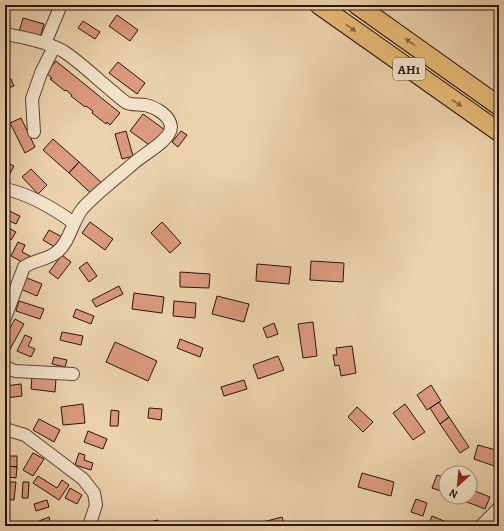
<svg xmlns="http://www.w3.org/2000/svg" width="504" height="531" font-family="Alegreya,serif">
  <rect width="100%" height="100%" fill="#ebd2ad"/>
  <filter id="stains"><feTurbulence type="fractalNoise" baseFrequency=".005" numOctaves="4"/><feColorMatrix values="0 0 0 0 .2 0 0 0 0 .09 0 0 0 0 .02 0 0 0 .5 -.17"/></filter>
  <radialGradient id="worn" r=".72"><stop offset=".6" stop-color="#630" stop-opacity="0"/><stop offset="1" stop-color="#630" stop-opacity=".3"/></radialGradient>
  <path fill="#db997e" stroke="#29150c" d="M117 15 138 30 130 41 109 26Z
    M23 18 44 24 40 38 19 32Z
    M83 21 100 32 95 39 78 28Z
    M56 61 120 113 110 125 107 122 106 124 92 113 93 111 86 106 85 107 71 96 72 95 66 90 65 91 50 79 52 78 46 73Z
    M118 62 145 83 137 94 109 73Z
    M11 79 14 86 5 89V81Z
    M143 114 165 130 152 147 130 131Z
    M21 118 35 147 25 153 10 123Z
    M126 131 133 156 122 159 115 134Z
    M181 131 187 135 178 147 172 142Z
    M53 139 79 162 69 173 43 150Z
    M5 162 14 166 5 183Z
    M79 162 104 185 94 196 69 173Z
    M31 169 47 185 38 194 22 177Z
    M5 209 20 216 16 224 5 219Z
    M90 222 113 239 105 250 82 233Z
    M162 222 181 243 170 253 151 233Z
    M5 226 16 232 11 240 5 237Z
    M49 230 64 238 58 249 43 240Z
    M18 242 25 245 22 252 30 256 26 264 11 256Z
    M62 255 71 262 58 279 49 272Z
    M311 261 344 263 343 282 310 280Z
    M87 262 97 276 89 282 79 268Z
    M257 264 291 267 289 284 256 281Z
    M180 272 210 274 209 288 180 287Z
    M22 276 42 284 37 296 18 288Z
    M119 286 123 294 96 307 92 300Z
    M134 293 164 297 162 313 132 309Z
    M217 296 249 304 244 322 212 314Z
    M19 301 44 309 40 319 16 311Z
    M174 301 196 303 195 318 173 316Z
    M76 309 94 316 91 324 73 317Z
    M15 319 24 324 5 358V337Z
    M313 322 317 356 303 358 298 324Z
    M274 323 278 334 267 338 263 328Z
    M62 332 83 336 81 345 60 340Z
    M25 335 32 338 28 346 35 349 31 357 17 351Z
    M180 339 203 348 200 357 177 348Z
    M115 342 157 361 148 381 106 362Z
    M352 346 356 373 341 376 339 365 335 366 333 355H337L336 348Z
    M278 356 284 370 258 379 253 365Z
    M54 357 67 360 65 367 52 364Z
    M32 376 56 378 55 392 31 389Z
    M244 380 247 389 224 396 221 387Z
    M21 384 22 396 5 398V386Z
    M431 385 441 401 427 410 417 395Z
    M439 402 449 417 440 424 430 408Z
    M83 404 85 423 63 425 61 407Z
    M405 404 425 432 413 440 393 413Z
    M357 407 373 422 363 432 348 417Z
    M149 408 162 409 161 420 148 418Z
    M111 410 119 411 118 426H110Z
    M449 417 469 447 460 453 440 424Z
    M39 419 60 430 54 442 33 430Z
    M88 431 107 439 103 449 84 442Z
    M478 445 499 451V460L497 467 474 459Z
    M33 453 44 459 33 476 23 470Z
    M79 453 85 455 84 460 93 463 91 470 75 465Z
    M5 456H17V467L5 466Z
    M9 466 17 467 16 478 9 477Z
    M362 473 394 482 391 496 358 487Z
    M437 475 446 478V493L432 488Z
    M38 476 57 488 62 480 69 485 59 500 33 483Z
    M10 482H16L14 500 5 499V491H9Z
    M23 482H29L28 498H22Z
    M70 488 82 495 77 504 65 498Z
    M470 489 490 497 485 509 462 500 463 497H470Z
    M416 499 427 503 423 516 411 512Z
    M47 500 49 507 36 511 34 504Z
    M432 516 456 526H428Z
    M49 517 51 525 41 526 39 521Z
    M282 517 285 526H248Z
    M158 520 159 526H143L142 524Z
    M67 522 77 526H65Z"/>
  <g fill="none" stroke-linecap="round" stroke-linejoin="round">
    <g stroke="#5a4434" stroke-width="14">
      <path id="minor" d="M5 34C25 38 45 41 63 51 79 61 97 79 112 91 117 95 122 100 127 103 131 105 139 104 145 105 155 107 170 115 171 127 171 140 144 154 135 162 118 177 98 192 83 208 72 221 70 242 57 252 47 260 34 260 24 267L5 318
        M45 43 61 5
        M34 132 32 99 41 73 54 47
        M5 189C30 194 53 208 74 223
        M5 367 15 371 73 374
        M5 429 25 435 83 479 94 493 96 505 89 526
        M481 526 499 508"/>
    </g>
    <g stroke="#29150c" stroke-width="20">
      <path id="highway" d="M319 5 499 132
        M357 5 499 106"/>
    </g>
    <use href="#minor" stroke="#f2e2ca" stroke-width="12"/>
    <use href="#highway" stroke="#e6b976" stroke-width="18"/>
  </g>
  <defs><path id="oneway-solid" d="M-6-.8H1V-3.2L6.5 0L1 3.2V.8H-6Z"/></defs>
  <g fill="#886741">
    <use href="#oneway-solid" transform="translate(351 28) rotate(35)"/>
    <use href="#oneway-solid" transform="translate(410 42) rotate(-145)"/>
    <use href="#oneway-solid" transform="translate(457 103) rotate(35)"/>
  </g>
  <g text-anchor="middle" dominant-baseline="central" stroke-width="4" stroke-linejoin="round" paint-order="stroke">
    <rect fill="#f2e2ca" stroke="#655245" stroke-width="1" x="393" y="58" width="32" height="22" rx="3"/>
    <g font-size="13" font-weight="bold" fill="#29150c">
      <text x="409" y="69">AH1</text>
    </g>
  </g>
  <rect width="504" height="531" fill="none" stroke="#ebd2ad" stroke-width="20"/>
  <rect x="6" y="6" width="492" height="519" fill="none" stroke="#29150c" stroke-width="2"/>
  <rect x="10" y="10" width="484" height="511" fill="none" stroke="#29150c"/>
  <g transform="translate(458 485) rotate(207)"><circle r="19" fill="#f2e2ca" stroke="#a2907e"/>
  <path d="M0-3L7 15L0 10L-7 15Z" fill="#8f2418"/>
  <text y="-6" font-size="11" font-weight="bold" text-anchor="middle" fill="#29150c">N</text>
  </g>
  <rect width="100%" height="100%" filter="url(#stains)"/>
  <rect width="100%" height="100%" fill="url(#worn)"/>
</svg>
